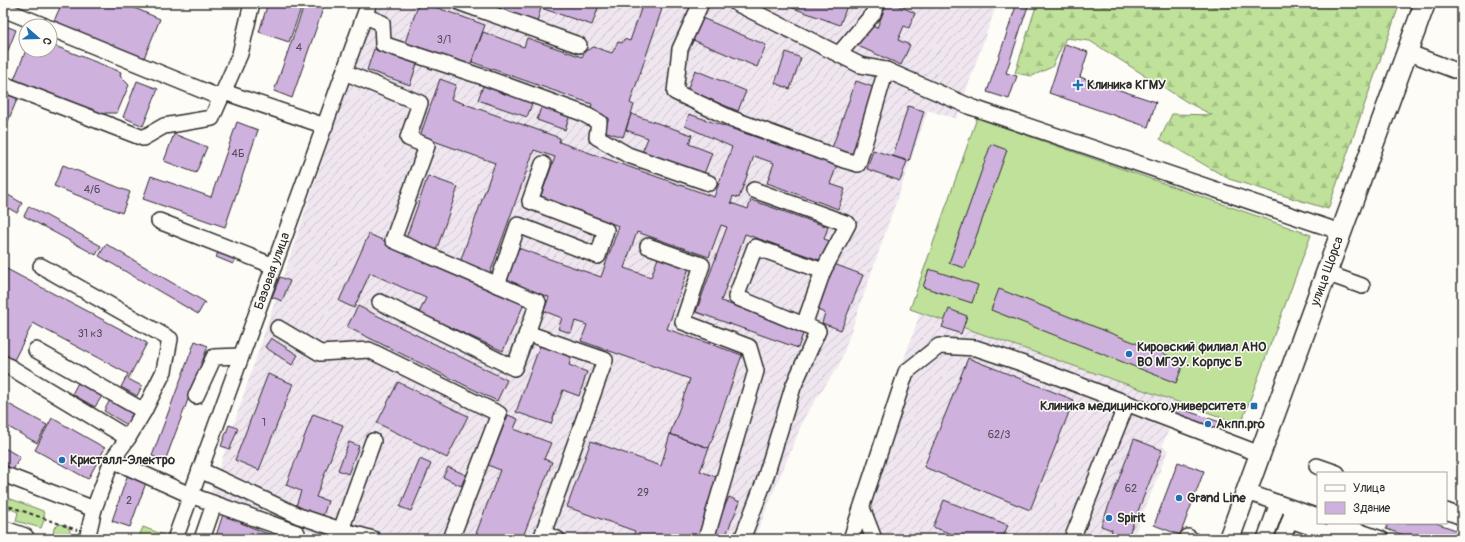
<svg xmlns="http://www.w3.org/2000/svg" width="1465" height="542" font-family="Pangolin,sans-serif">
  <defs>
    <pattern id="industrial-furrows" width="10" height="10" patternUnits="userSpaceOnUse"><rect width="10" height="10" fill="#efe6f0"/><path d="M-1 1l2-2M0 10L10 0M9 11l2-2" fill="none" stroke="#cdc5ce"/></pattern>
    <pattern id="forest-firs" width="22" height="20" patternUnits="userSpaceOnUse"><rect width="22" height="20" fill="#bfe19a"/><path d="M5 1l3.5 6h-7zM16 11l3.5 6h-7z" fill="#a4c185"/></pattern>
  </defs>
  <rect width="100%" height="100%" fill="#fdfcf7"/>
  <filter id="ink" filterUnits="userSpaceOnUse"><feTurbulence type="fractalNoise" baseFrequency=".025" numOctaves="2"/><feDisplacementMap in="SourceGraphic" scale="8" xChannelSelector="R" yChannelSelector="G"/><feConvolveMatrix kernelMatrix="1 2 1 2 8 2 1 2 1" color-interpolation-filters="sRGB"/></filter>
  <g filter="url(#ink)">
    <path fill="url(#industrial-furrows)" d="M375 3H978L995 9 956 119 928 110 840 363 805 416 754 539H345L312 532 210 495Z
      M920 313 1180 403 1162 446 1168 450 1133 539H842Z"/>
    <path fill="#bfe19a" stroke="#758662" d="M977 118 1311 235 1241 424 910 309Z
      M3 496 43 511 45 518 41 528 16 521 18 512 3 506Z
      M60 524 65 525C70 528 72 533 68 539H54L53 535 54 528Z
      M143 527 164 535 162 539H138Z"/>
    <path fill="url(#forest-firs)" stroke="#758662" d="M1037 3H1400L1328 209 1229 179 1160 139 1172 114 1212 115 1187 102 1090 41 1066 38 1052 67 1032 76 1015 73Z"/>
    <path fill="#cfb1de" stroke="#2b2b2b" d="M62 3H123L160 19 144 58 54 21Z
      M268 3H303L289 42 259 32Z
      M305 3H325L292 98 274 91Z
      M419 3H424L485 25 469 69 404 45Z
      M481 3H600L592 25 541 8 537 22Z
      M643 3H664L630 103 634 105 623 137 604 131 609 118 590 111 592 104 472 62 483 32 524 47 527 38 582 57 585 51 594 47 612 53 618 42 622 43 624 39 630 41Z
      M779 3H848L840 25Z
      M887 3H893L915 13 909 28 904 26 898 40 910 45 901 65 858 46 867 24 877 28Z
      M1017 3H1029L1006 73 1017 76 1009 99 987 92Z
      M702 18 766 45 757 67 693 40Z
      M3 25 16 30 3 63Z
      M50 44 121 72 120 76 129 85 117 113H105L103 118 13 82 26 50H50Z
      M1065 44 1088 52 1080 77 1156 102 1148 127 1049 93Z
      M374 49 417 64 410 85 367 70Z
      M786 52 801 58 790 89 775 83Z
      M695 70 746 91 738 111 687 90Z
      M440 79 456 85 451 99 560 138 559 142 714 197 732 147 685 126 689 114 837 165 830 184 845 189 838 209 767 183 774 163 754 156 739 198 733 196 731 203 748 209 751 200 828 227 824 239 833 242 825 262 745 234 721 301 804 331 798 348 696 312 727 227 721 225 709 257 637 232 624 268 651 277 658 258 689 268 667 329 742 355 709 448 670 434 690 379 581 341 587 325 575 321 571 333 558 329 562 318 544 311 549 297 506 282 518 248 601 277 619 226 540 198 555 157 534 150 489 276 459 265 495 163 420 136Z
      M137 81 158 89 143 126 123 117Z
      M856 81 876 88 853 155 832 148Z
      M484 83 533 101 527 117 478 100Z
      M3 91 18 97 4 131 3 130Z
      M542 104 570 115 565 130 537 120Z
      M908 106 924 111 909 161 893 156Z
      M631 114 692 135 689 144 712 153 702 179 641 155 648 138 626 130Z
      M237 122 258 130 225 227 143 199 151 176 211 197Z
      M174 134 207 147 196 173 164 161Z
      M991 144 1007 150 965 268 949 263Z
      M873 150 907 161 900 181 867 169Z
      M63 165 130 192 122 213 54 186Z
      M428 176 458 187 436 251 405 241Z
      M3 192 22 203 17 213 3 205Z
      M29 206 101 246 96 255 24 216Z
      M369 234 524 304 503 351 419 313 426 298 370 273 354 308 339 301Z
      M106 244 205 302 198 314 99 256Z
      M219 250 236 258 233 264 216 257Z
      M834 264 863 275 841 330 822 323 825 313 817 310Z
      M3 267 147 343 128 379 142 386 137 396 121 387 128 374 33 323 14 360 3 354Z
      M929 269 978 285 972 303 923 287Z
      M280 277 290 281 282 301 272 297Z
      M999 289 1184 362 1176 383 991 310Z
      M358 306 507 380 497 401 347 327Z
      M949 309 967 316 961 334 942 327Z
      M271 338 298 355 292 365 265 347Z
      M195 341 208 346 165 461 152 456Z
      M540 345 572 356 569 365 587 372 579 396 563 390 551 424 516 412Z
      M968 358 1074 400 1030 510 924 467Z
      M268 374 293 384 259 470 235 460Z
      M80 379 104 393 95 407 72 394Z
      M398 382 468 416 447 458 377 423Z
      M111 398 134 412 126 424 104 411Z
      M3 401 47 425 37 443 3 424Z
      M1169 405 1220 422 1216 434 1165 417Z
      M313 414 343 425 316 497 328 501 322 519 295 509 301 491 286 485Z
      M508 415 518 419 514 429 551 443 544 459 552 462 522 539H474L500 470 488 465Z
      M52 418 105 448 88 479 35 450Z
      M229 425 238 428 230 449 221 446Z
      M670 434 709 448 700 471 719 478 697 539H632L635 531 567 507 591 441 661 466Z
      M1134 439 1162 450 1127 539H1109L1112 530 1101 526Z
      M349 442 359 446 348 474 338 470Z
      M3 447 20 457 13 470 3 465Z
      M420 459 431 464 411 511 400 507Z
      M1178 462 1204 471 1180 535 1154 525Z
      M448 467 466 475 461 486 443 477Z
      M128 474 147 480 130 527 112 521Z
      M729 497 740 502 724 539H710Z
      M944 500 1008 525 1002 539H965L933 527Z
      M223 514 244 515 241 523 278 538 277 539H215Z
      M1388 523H1436L1462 532V539H1416L1386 529Z"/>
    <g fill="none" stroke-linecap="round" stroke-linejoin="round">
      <g stroke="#2b2b2b" stroke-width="18">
        <g id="minor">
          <path d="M461 3 579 45"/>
          <path d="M701 3 680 49 675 92 730 118 844 160 858 164 886 70"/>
          <path d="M736 3 860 65 886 70 971 107 1341 232"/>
          <path d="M3 9 45 26"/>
          <path d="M365 16 382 23 383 44 486 78 582 113 599 122 597 137 628 155 709 183"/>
          <path d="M50 28 221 98"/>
          <path d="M1407 52 1454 70"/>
          <path d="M839 54 873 14 877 3"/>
          <path d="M344 72 420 103 408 138 427 146 393 240 538 302 527 333 605 360 541 539"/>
          <path d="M3 84 143 138 164 126 212 118 240 54 252 3"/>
          <path d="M224 92 325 126"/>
          <path d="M754 190 848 224 823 271"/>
          <path d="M159 221 274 266"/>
          <path d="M648 246 702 265 683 322 749 347 756 371 706 539"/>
          <path d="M41 266 170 339 164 371 144 411"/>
          <path d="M1326 273 1362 286"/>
          <path d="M497 285 518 225 598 256 606 230 530 201 543 164"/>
          <path d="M380 302 514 368 527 333"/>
          <path d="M278 328 320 353 369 350 499 414 451 539"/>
          <path d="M36 350 144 411 128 438"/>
          <path d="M3 363 128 438 112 460 190 495 297 533"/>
          <path d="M196 396 214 357 241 356"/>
          <path d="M1317 466 1337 473"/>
          <path d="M200 470 299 516 341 530 373 441"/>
          <path d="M3 474 94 509"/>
          <path d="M1247 492 1318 517"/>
          <path d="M862 508 874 539"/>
          <path d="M1446 511 1462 517"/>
          <path d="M1290 520 1345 539"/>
          <path d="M1335 523 1381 539"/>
          <path d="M341 530 373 539"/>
          <path d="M544 534 557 539"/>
          <path d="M1188 537 1191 539"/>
          <path d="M87 539 94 509 112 460"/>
          <path id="s1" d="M175 539 369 3"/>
          <path d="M202 539 214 504"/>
          <path d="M742 539 764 482 793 387 818 331 736 297 755 247 823 271 804 325"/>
          <path d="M851 539 906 372 939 346 976 348 1024 364 1260 454"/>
          <path d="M1072 539 1127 403"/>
          <path d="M1265 539 1278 503"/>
          <path d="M1283 539 1293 511"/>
        </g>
      </g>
      <g stroke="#2b2b2b" stroke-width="23">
        <g id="major">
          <path id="s2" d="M1229 539 1425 3"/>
        </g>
      </g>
      <g stroke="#2b2b2b" stroke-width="25">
        <path id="highway" d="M3 532 23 539"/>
      </g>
      <path stroke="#2b2b2b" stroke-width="2" stroke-dasharray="4 3" stroke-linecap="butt" d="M3 504 77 530"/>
      <use href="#minor" stroke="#fdfcf7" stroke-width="15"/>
      <use href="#major" stroke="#fdfcf7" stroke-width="20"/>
      <use href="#highway" stroke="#fdfcf7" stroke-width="22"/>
    </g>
  </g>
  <g fill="#1f6fb2" stroke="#fdfcf7" stroke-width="1.5">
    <path d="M1076 79h4v4h4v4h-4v4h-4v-4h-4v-4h4z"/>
    <circle cx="1129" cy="354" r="4"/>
    <rect x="1250" y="402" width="8" height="8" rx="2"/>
    <circle cx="1208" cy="424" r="4"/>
    <circle cx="62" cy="460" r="4"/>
    <circle cx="1179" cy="498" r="4"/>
    <circle cx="1109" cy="518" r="4"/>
  </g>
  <g text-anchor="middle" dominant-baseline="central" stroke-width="3" stroke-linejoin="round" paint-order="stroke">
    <g font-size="11" fill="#544c58">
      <text x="444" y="39">3/1</text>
      <text x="299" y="47">4</text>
      <text x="238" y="153">4Б</text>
      <text x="92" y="189">4/6</text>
      <text x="90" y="333">31 к3</text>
      <text x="264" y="422">1</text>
      <text x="999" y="434">62/3</text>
      <text x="1131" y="488">62</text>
      <text x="643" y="492">29</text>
      <text x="129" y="500">2</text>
    </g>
    <g font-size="13" font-weight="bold" fill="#2b2b2b" stroke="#fdfcf7" text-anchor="start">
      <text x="1087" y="85">Клиника КГМУ</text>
      <text x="1137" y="347">Кировский филиал АНО<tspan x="1137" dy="15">ВО МГЭУ. Корпус Б</tspan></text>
      <text x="1246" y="406" text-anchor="end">Клиника медицинского университета</text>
      <text x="1216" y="424">Акпп.pro</text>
      <text x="70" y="460">Кристалл-Электро</text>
      <text x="1187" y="498">Grand Line</text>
      <text x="1117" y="518">Spirit</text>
    </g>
    <g font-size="13" fill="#2b2b2b" stroke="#fdfcf7">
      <text stroke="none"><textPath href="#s1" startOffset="285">Базовая улица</textPath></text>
      <text stroke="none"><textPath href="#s2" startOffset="285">улица Щорса</textPath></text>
    </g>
  </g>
  <rect width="1465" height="542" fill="none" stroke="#fdfcf7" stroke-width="16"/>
  <rect x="8" y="8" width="1449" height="526" fill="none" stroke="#2b2b2b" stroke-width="1.5" filter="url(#ink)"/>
  <rect x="1317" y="472" width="130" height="52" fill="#fdfcf7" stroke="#a9a8a5"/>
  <rect x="1325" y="485" width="20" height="6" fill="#fdfcf7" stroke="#a9a8a5"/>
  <text x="1353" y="492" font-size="12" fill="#2b2b2b">Улица</text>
  <rect x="1325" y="502" width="20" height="12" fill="#cfb1de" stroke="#a9a8a5"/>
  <text x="1353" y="512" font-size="12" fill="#2b2b2b">Здание</text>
  <g transform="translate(38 38) rotate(110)"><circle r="19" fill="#fdfcf7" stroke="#a9a8a5"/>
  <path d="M0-3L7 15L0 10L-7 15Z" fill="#1f6fb2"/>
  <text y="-6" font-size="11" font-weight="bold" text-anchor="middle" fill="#2b2b2b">С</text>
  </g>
</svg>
